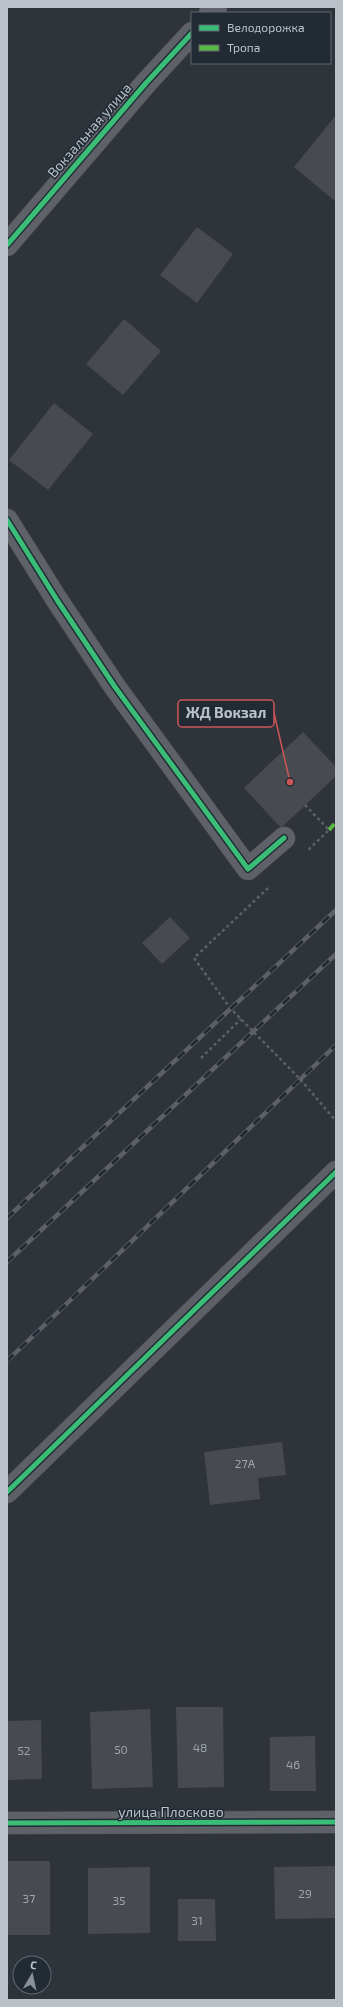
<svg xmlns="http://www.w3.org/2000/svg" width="343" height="2007" font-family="'Exo 2',sans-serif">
  <rect width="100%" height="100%" fill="#2f343a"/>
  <path fill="#474b50" d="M336 115V202L294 167Z
    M197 227 233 254 197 303 160 275Z
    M124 319 161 351 123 395 86 364Z
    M54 403 93 434 48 490 9 460Z
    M303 732 336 767V776L281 828 244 788Z
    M170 917 190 938 162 964 142 943Z
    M282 1442 286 1475 258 1478 260 1499 210 1505 204 1452Z
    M176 1707H223L224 1787 178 1788Z
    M150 1709 153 1787 92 1789 90 1712Z
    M41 1720 42 1779 7 1780V1721Z
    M315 1736 316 1791H270V1737Z
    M7 1861H50V1935H7Z
    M336 1866V1918L275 1919 274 1867Z
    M150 1867V1933L88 1934V1868Z
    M178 1899H215L216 1941H178Z"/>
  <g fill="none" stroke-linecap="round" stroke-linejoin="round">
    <g stroke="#4c5054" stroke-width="23">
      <path id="street" d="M210 13 216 7
        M7 245 146 83 192 33
        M7 520 57 600 115 687 248 869 284 838
        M7 1823 336 1822"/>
    </g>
    <g stroke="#4c5054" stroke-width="23">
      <path id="secondary" d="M7 1492 336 1172"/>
    </g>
    <path stroke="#5c6165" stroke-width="2.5" stroke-dasharray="3 3" stroke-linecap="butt" d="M305 805 329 830 307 851
      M268 888 194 958 230 1008 300 1079 336 1121
      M201 1058 241 1019"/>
    <use href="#street" stroke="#5e6268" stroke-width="22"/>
    <use href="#secondary" stroke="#5d6167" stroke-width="22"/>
    <g stroke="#5d6166" stroke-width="4.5">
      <path id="rail" d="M7 1218 336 910
        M7 1262 336 954
        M7 1361 336 1045"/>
    </g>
    <use href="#rail" stroke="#222b34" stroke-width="3" stroke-dasharray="9" stroke-linecap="butt"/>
    <path stroke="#58b947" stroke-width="4" stroke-dasharray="8 4" stroke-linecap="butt" d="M329 830 336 822"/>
    <g stroke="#222b34" stroke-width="8">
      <path id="cycleway" d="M7 245 146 83 192 33
        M7 520 57 600 115 687 248 869 284 838
        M7 1492 336 1172
        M7 1823 336 1822"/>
    </g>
    <use href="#cycleway" stroke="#3abd76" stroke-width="5"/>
  </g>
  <g text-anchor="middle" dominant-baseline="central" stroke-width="3" stroke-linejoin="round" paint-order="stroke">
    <g font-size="12" fill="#9da4ab">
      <text x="245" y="1463">27А</text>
      <text x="200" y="1747">48</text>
      <text x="121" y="1749">50</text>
      <text x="24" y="1750">52</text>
      <text x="293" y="1764">46</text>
      <text x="305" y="1893">29</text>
      <text x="29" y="1898">37</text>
      <text x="119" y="1900">35</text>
      <text x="197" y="1920">31</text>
    </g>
    <g font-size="14" fill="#bac1c9" stroke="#222b34">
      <text transform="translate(89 130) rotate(-49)">Вокзальная улица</text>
      <text x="171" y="1811">улица Плосково</text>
    </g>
  </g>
  <path fill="none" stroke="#ce5658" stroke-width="1.5" d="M290 782L274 713"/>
  <circle fill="#ce5658" stroke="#222b34" stroke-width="1.5" cx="290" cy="782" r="4"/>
  <rect fill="#222b34" stroke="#ce5658" stroke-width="1.5" x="178" y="700" width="96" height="27" rx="4"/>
  <g font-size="15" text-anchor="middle" font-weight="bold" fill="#bac1c9">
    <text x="226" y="718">ЖД Вокзал</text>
  </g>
  <rect width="343" height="2007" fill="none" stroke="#bac1c9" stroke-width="16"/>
  <rect x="191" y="12" width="140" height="52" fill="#222b34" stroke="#5f6770"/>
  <rect x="199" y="25" width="20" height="6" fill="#3abd76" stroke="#5f6770"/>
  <text x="227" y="32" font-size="12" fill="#bac1c9">Велодорожка</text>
  <rect x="199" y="45" width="20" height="6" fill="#58b947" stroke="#5f6770"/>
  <text x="227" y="52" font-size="12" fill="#bac1c9">Тропа</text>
  <g transform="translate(32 1975) rotate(9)"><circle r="19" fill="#222b34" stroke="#5f6770"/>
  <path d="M0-3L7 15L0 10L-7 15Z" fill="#899097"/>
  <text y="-6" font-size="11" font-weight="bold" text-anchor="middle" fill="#bac1c9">С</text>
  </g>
</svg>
